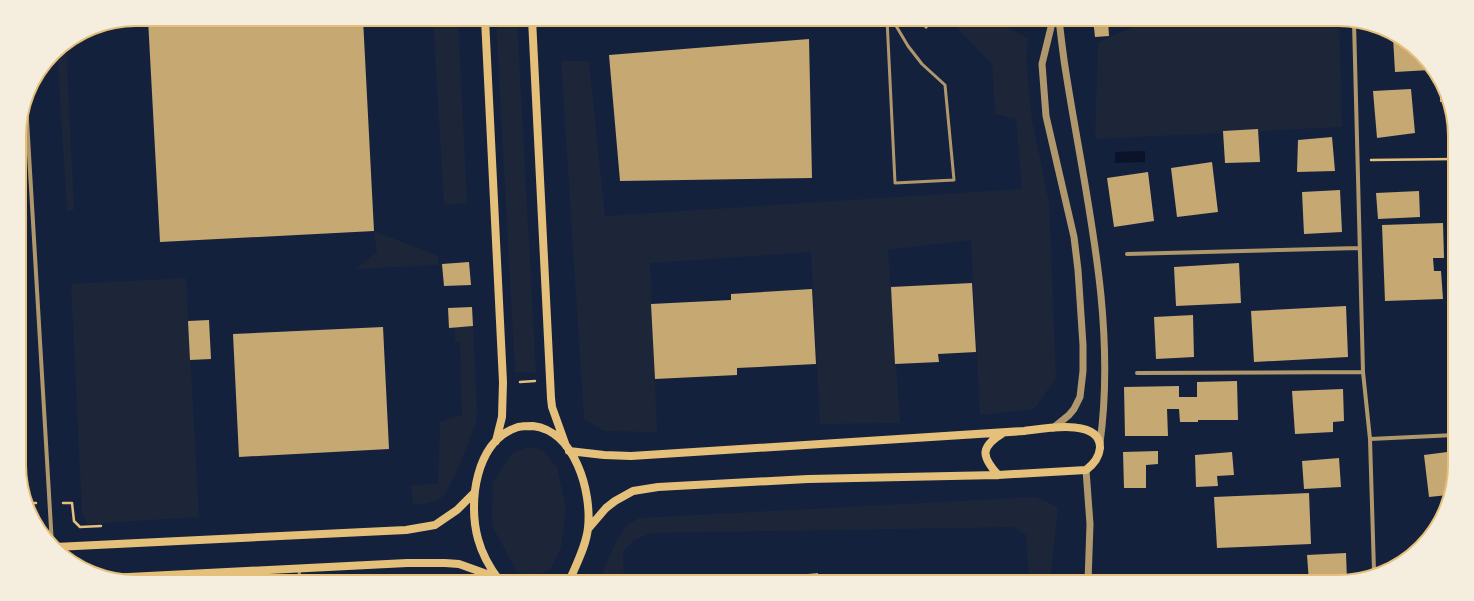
<svg xmlns="http://www.w3.org/2000/svg" width="1474" height="601" font-family="'Titillium Web',sans-serif">
  <rect width="100%" height="100%" fill="#14213d"/>
  <path fill="#1d2539" d="M433 19H458L467 203 444 205Z
    M948 19H995L1028 39 1026 60 1032 120 1049 203 1056 378 1034 409 980 415 971 240 888 250 900 423 820 424 811 252 650 263 657 432 604 431 584 419 561 61H589L605 216 1022 189 1016 119 995 114 992 64Z
    M1143 19H1339L1342 127 1095 139 1098 42 1138 25Z
    M496 21H517L536 373 515 372Z
    M66 44 74 210 67 211 57 50Z
    M374 231 438 256V265L356 269 377 252Z
    M186 278 199 517 87 524 82 513 71 284Z
    M473 326 477 414 476 424C468 441 454 485 442 497 434 504 423 504 413 505L411 485 438 484 440 422 462 415 460 343 455 341V327Z
    M528 447 542 450 557 467 566 508 561 547 551 569 540 575 530 577 517 572 494 529 492 517 493 482 512 453Z
    M1036 497 1058 507 1050 582H1029L1026 535 1014 527 651 533 634 540 623 552 624 582H599L616 541 625 527 639 518Z"/>
  <path fill="#0b132b" d="M1145 151V162L1115 163V152Z"/>
  <path fill="#c6a872" d="M148 19H363L374 231 160 242Z
    M916 19H936L926 29Z
    M1093 19H1108L1109 36 1095 37Z
    M1393 37 1426 59 1430 70 1395 72Z
    M809 39 812 178 620 181 609 55Z
    M1411 89 1415 133 1377 138 1373 91Z
    M1440 90 1446 102H1440Z
    M1258 129 1260 162 1225 163 1223 131Z
    M1332 137 1335 171 1297 172 1298 140Z
    M1212 162 1218 212 1177 217 1171 168Z
    M1148 172 1154 221 1114 227 1107 178Z
    M1340 190 1342 232 1304 234 1302 192Z
    M1419 191 1420 217 1378 219 1376 193Z
    M1443 223 1444 258H1433L1434 271H1441L1443 299 1385 301 1382 225Z
    M469 262 471 285 444 286 442 264Z
    M1239 263 1241 303 1176 306 1174 267Z
    M972 283 976 352 938 354 939 362 895 364 891 287Z
    M812 289 816 364 737 368V375L655 379 651 304 731 300V294Z
    M1346 306 1348 357 1254 362 1251 311Z
    M472 307 473 326 449 328 448 308Z
    M1193 315 1194 357 1156 359 1154 317Z
    M209 320 211 359 190 360 188 321Z
    M383 327 389 449 239 457 233 334Z
    M1237 381 1238 420H1198V422H1180L1179 409H1167L1168 436H1125L1124 387 1179 386V397H1197V382Z
    M1343 389 1344 421 1333 422V432L1295 434 1292 391Z
    M1158 451V464L1146 465V488H1124L1123 452Z
    M1455 451V465L1449 502 1448 495 1429 497 1424 455Z
    M1232 452 1234 475 1217 476 1218 486 1196 487 1195 455Z
    M1339 458 1341 487 1304 489 1302 461Z
    M1309 493 1311 544 1217 548 1214 497Z
    M1346 553 1347 581 1309 582 1307 555Z
    M818 573V582H738V581Z"/>
  <g fill="none" stroke-linecap="round" stroke-linejoin="round">
    <path stroke="#e5c07b" stroke-width="2.5" d="M1371 160 1454 159
      M520 382 535 381
      M29 503H36
      M63 503H72L74 521 80 527 101 526"/>
    <path stroke="#b1986c" stroke-width="3" d="M887 19 895 183 954 180 945 85 922 64 908 46 892 19
      M299 570 300 582"/>
    <path stroke="#b1986c" stroke-width="4" d="M1354 22 1363 372 1370 439 1374 571
      M26 103 52 545
      M19 153H28
      M1127 254 1359 248
      M1137 373 1363 372
      M1370 439 1455 435"/>
    <path stroke="#b1986c" stroke-width="7" d="M1059 19C1061 37 1063 55 1066 73 1085 195 1117 319 1100 443
      M1053 428 1069 415 1074 409 1080 397 1083 371V345L1078 270 1074 237 1046 116 1042 64 1053 19
      M1086 470 1090 524 1088 582"/>
    <path stroke="#e5c07b" stroke-width="8" d="M485 19 503 382 502 417 496 441
      M532 19 551 398 552 407 566 446
      M569 451 604 455 631 456 1024 431C1042 429 1101 417 1100 448 1099 458 1094 464 1086 470L998 475 808 479 658 487 633 491 615 501 606 508 588 529
      M998 475C981 456 980 447 1003 433
      M55 547 406 530 435 525 457 510 474 493
      M109 578 407 563H445L459 564 498 578
      M499 580C490 568 482 554 478 539 468 503 475 441 518 427 522 426 528 426 533 426 575 431 592 492 588 528 586 547 576 564 569 582"/>
  </g>
  <path d="M0 0H1474V601H0ZM136 26H1338A110 110 0 0 1 1448 136V465A110 110 0 0 1 1338 575H136A110 110 0 0 1 26 465V136A110 110 0 0 1 136 26Z" fill="#f5edde" fill-rule="evenodd"/>
  <path fill="none" stroke="#e5c07b" stroke-width="2" d="M136 26H1338A110 110 0 0 1 1448 136V465A110 110 0 0 1 1338 575H136A110 110 0 0 1 26 465V136A110 110 0 0 1 136 26Z"/>
</svg>
